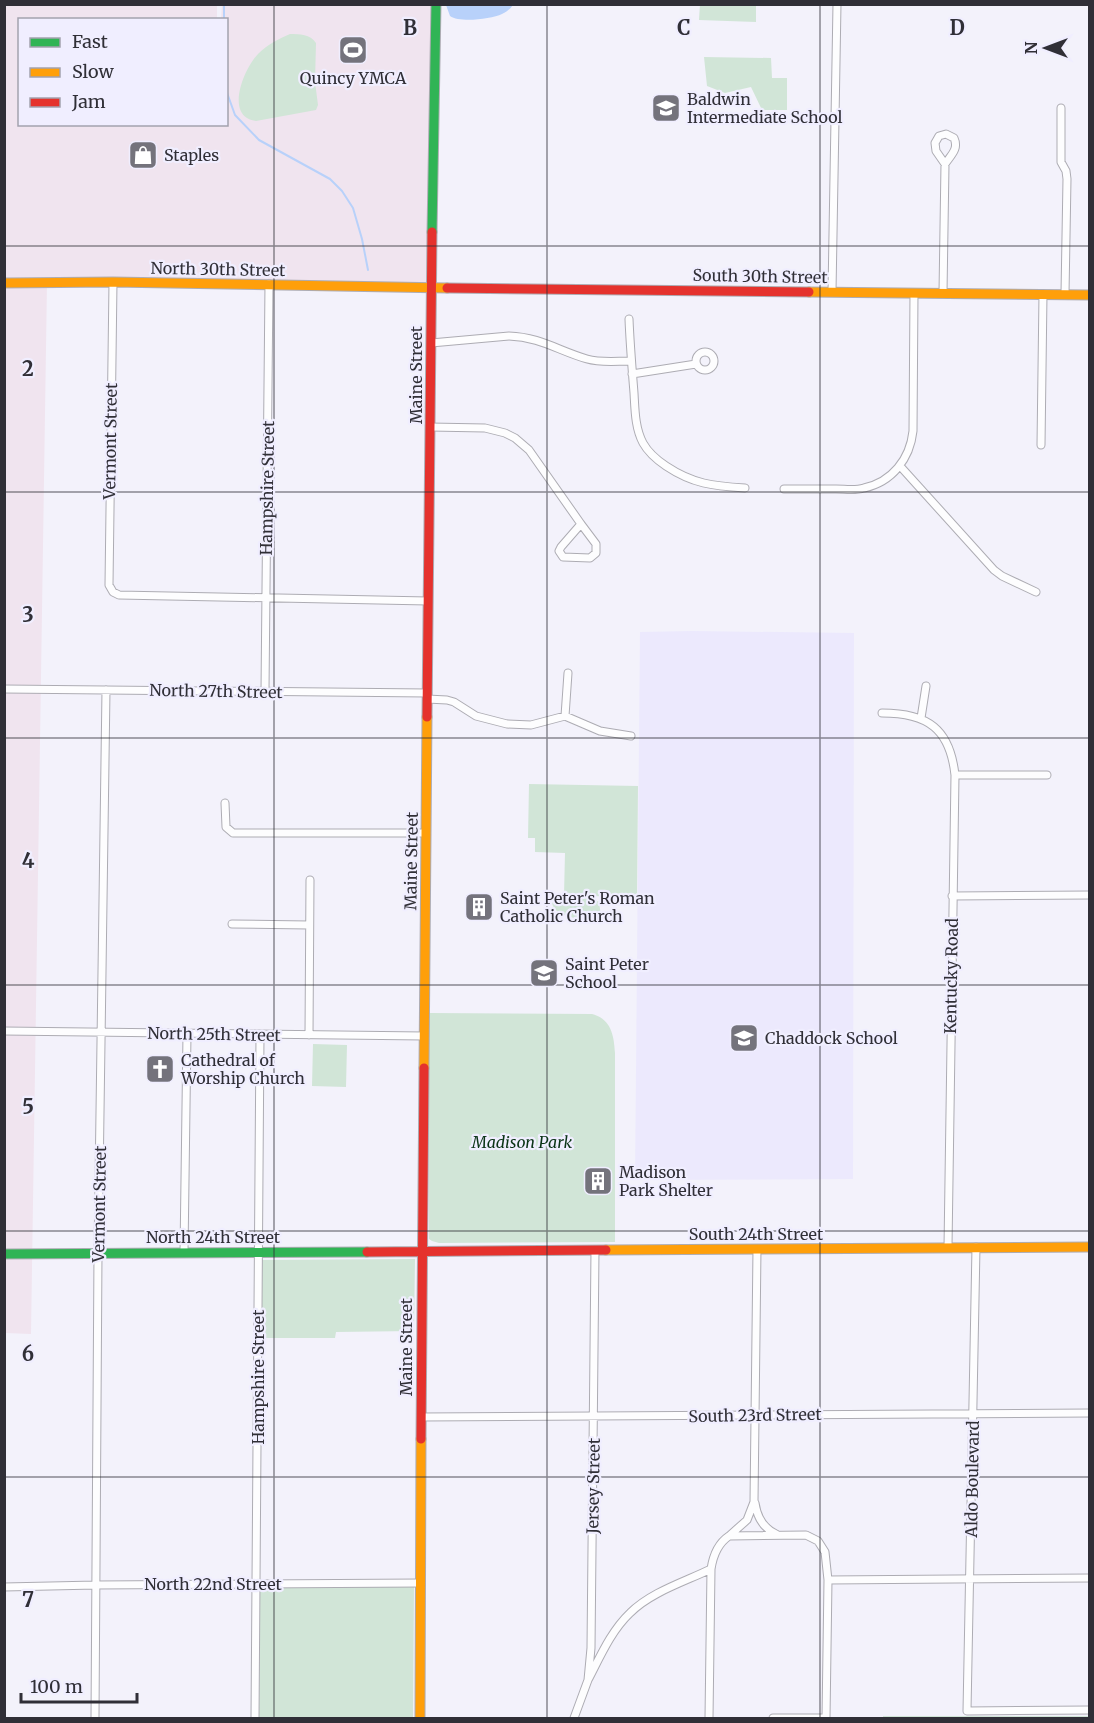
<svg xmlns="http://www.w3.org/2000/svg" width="1094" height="1723" font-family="Merriweather,serif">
  <rect width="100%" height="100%" fill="#f3f2fb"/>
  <path fill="#f0e4ef" d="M5 5H217V19L20 20V124H226V20L221 19 222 5H439L435 287 47 283 31 1334 5 1333Z"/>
  <path fill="#ece9fd" d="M692 631 854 633 853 1179 635 1180 640 632Z"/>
  <path fill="#d1e5d7" d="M700 4 756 5V22L699 20Z
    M290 34C300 34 310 34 316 43L315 82 318 105 316 110 256 121C253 120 250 120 247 118 228 106 246 66 258 54 267 45 278 39 290 34Z
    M704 57 771 58 772 78H787V110H762L751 87 725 93 707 86Z
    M529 784 638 786 637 897 587 896 599 902 601 916 595 920C581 919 555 918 552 903 558 898 562 901 569 900 573 900 578 897 582 896L564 895 565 853 535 852V838H528Z
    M429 1013 592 1014C611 1019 614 1035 615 1053V1242L439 1243 432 1241 429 1239Z
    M313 1044 347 1045 346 1087 312 1086Z
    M415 1259 414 1331 336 1332 335 1338H260L261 1260Z
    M414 1586 413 1718H259L260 1588Z
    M883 1716H1089L1090 1718H883Z"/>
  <path fill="#b8d1fa" d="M446 5V4L513 5C510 9 507 12 502 14 491 19 460 23 450 16Z"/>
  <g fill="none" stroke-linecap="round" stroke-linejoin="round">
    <path stroke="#b8d1fa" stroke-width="2" d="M224 4V20
      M226 90 235 115 259 140 330 179 342 191 353 208 362 239 368 270"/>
    <g stroke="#adacb3" stroke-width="9">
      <path id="street" d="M1061 108V162L1066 171 1067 179 1065 294
        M946 134 954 138C959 149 951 155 945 164L936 151 935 143 939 136Z
        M113 282 109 585 113 592 119 595 428 601
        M832 292 837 4
        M943 293 945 164
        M629 319C630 344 632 368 634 393 635 410 635 428 643 443 648 452 657 460 666 466 693 484 713 486 745 488
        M431 343 509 336C540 337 559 351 587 359 601 363 616 361 630 361
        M696 361a9 9 0 1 1 18 0a9 9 0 1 1-18 0Z
        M632 374 696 364
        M430 427 485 428 505 433 515 438 529 450 581 524
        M1041 445 1043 294
        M900 466 994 570 1002 576 1036 592
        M784 489C801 489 819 489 836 489 845 489 855 491 864 488 892 482 910 459 913 431L914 293
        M581 524 596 544V553L590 558 563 557 559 551 561 547Z
        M4 689 427 693
        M265 691 269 284
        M427 699 447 700 454 702 476 716 507 724 531 725 565 716 600 731 631 736
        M882 713C928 713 950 729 955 775L948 1247
        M565 716 568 673
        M921 718 926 686
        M955 775H1047
        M225 803 226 827 233 833H426
        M952 896 1090 895
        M232 924 309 925
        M4 1031 424 1036
        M309 1035 310 880
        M976 1247 967 1711 1090 1710
        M184 1252 187 1034
        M421 1417 1090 1413
        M755 1503C757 1517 763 1528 776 1534
        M729 1536 747 1520 754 1502 757 1249
        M828 1580 1090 1578
        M4 1587 96 1585 421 1583
        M588 1680C600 1657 611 1631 630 1613 651 1592 684 1582 711 1569 713 1556 717 1544 729 1536L806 1535 818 1541 825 1552 828 1580 826 1718
        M95 1718 98 1253 106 690
        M255 1718 260 1035
        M574 1718 588 1680 591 1648 595 1250
        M709 1718 711 1569
        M773 1718H826"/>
    </g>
    <g stroke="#adacb3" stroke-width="11">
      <path id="fast" d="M432 232 436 4
        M4 1254 367 1252"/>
    </g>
    <g stroke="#adacb3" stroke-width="11">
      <path id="slow" d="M4 283 113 282 447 288
        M809 292 1090 295
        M424 1068 427 717
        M606 1250 1090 1247
        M420 1718 421 1439"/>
    </g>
    <g stroke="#adacb3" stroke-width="11">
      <path id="jam" d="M447 288 809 292
        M427 717 432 232
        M367 1252 606 1250
        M421 1439 424 1068"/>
    </g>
    <use href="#street" stroke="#fdfdfe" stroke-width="7"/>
    <use href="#fast" stroke="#30b455" stroke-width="9"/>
    <use href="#slow" stroke="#ff9f0a" stroke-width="9"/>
    <use href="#jam" stroke="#e5322d" stroke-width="9"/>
  </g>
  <path fill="none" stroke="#302f37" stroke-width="1.5" stroke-opacity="0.55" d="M274 4V1718M547 4V1718M820 4V1718M4 246H1090M4 492H1090M4 738H1090M4 985H1090M4 1231H1090M4 1477H1090"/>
  <defs>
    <g id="stadium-square" transform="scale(1.5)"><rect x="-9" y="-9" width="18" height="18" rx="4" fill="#74737c" stroke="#f0eeff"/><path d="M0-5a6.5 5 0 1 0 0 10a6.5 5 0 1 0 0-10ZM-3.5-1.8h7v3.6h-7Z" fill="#fff"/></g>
    <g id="school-square" transform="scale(1.5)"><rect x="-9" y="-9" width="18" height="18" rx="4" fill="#74737c" stroke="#f0eeff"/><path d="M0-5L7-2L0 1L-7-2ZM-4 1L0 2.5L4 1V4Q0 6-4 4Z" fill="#fff"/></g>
    <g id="shop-square" transform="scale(1.5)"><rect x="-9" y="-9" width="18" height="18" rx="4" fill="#74737c" stroke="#f0eeff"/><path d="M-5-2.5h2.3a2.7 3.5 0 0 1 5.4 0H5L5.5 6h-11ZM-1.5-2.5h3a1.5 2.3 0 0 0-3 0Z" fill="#fff"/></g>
    <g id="building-square" transform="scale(1.5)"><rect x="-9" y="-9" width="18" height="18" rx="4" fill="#74737c" stroke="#f0eeff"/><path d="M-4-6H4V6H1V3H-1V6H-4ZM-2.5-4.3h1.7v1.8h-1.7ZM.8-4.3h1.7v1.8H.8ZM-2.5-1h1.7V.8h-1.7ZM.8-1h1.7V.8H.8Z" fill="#fff"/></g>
    <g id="church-square" transform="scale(1.5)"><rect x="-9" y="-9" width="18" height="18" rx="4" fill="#74737c" stroke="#f0eeff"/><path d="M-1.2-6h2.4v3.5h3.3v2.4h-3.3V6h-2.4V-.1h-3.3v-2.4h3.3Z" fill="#fff"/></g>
  </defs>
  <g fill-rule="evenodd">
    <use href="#stadium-square" x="353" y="50"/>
    <use href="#school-square" x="666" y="108"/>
    <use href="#shop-square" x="143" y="155"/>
    <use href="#building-square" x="479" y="907"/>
    <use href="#school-square" x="544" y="973"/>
    <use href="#school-square" x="744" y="1038"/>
    <use href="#church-square" x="160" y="1069"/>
    <use href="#building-square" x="598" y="1181"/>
  </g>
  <g text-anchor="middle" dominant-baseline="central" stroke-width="4.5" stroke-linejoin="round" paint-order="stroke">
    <g font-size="16" fill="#302f37" stroke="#f0eeff" text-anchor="start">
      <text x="353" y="78" text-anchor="middle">Quincy YMCA</text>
      <text x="687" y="99">Baldwin<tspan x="687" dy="18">Intermediate School</tspan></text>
      <text x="164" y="155">Staples</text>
      <text x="500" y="898">Saint Peter's Roman<tspan x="500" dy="18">Catholic Church</tspan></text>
      <text x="565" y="964">Saint Peter<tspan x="565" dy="18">School</tspan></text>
      <text x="765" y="1038">Chaddock School</text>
      <text x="181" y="1060">Cathedral of<tspan x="181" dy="18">Worship Church</tspan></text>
      <text x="619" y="1172">Madison<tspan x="619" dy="18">Park Shelter</tspan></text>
    </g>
    <g font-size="16" fill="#302f37" stroke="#f0eeff">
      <text transform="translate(218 269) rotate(1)">North 30th Street</text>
      <text transform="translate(760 276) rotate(1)">South 30th Street</text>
      <text transform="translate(416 375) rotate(-90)">Maine Street</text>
      <text transform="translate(110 441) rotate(-89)">Vermont Street</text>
      <text transform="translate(267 488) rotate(-89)">Hampshire Street</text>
      <text transform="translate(216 691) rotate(1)">North 27th Street</text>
      <text transform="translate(411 861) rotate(-89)">Maine Street</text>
      <text transform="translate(951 976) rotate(-89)">Kentucky Road</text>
      <text transform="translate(214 1034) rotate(1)">North 25th Street</text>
      <text transform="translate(99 1204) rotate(-89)">Vermont Street</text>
      <text x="756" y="1234">South 24th Street</text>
      <text x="213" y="1237">North 24th Street</text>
      <text transform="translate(406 1347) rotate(-90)">Maine Street</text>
      <text transform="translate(258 1377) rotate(-90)">Hampshire Street</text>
      <text transform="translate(755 1415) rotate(-1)">South 23rd Street</text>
      <text transform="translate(972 1479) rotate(-89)">Aldo Boulevard</text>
      <text transform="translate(593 1486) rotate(-89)">Jersey Street</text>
      <text x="213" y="1584">North 22nd Street</text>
    </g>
    <g font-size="16" font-style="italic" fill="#0b3417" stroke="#f0eeff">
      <text x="522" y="1142">Madison Park</text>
    </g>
  </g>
  <g font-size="20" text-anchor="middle" font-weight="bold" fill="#302f37" stroke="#f0eeff" stroke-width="4.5" stroke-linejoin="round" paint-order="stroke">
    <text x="410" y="35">B</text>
    <text x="684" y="35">C</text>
    <text x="957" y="35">D</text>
    <text x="28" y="376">2</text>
    <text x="28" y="622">3</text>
    <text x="28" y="868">4</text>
    <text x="28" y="1114">5</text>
    <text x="28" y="1361">6</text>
    <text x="28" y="1607">7</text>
  </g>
  <rect width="1094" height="1723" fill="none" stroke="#302f37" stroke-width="12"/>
  <rect x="18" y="18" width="210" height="108" fill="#f0eeff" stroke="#a3a2af" stroke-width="1.5"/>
  <rect x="30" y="38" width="30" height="9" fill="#30b455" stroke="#a3a2af" stroke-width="1.5"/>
  <text x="72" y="48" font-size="18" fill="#302f37">Fast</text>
  <rect x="30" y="68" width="30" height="9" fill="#ff9f0a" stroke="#a3a2af" stroke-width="1.5"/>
  <text x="72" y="78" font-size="18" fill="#302f37">Slow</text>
  <rect x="30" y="98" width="30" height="9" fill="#e5322d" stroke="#a3a2af" stroke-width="1.5"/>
  <text x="72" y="108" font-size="18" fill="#302f37">Jam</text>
  <g transform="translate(1046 48) rotate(270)" stroke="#f0eeff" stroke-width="4.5" paint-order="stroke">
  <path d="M0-4.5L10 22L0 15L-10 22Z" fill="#302f37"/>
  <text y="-9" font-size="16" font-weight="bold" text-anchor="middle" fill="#302f37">N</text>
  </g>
  <path d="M21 1693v9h116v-9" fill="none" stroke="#302f37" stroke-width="3"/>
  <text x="30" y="1693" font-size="18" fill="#302f37" stroke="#f0eeff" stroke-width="4.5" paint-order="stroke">100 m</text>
</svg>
